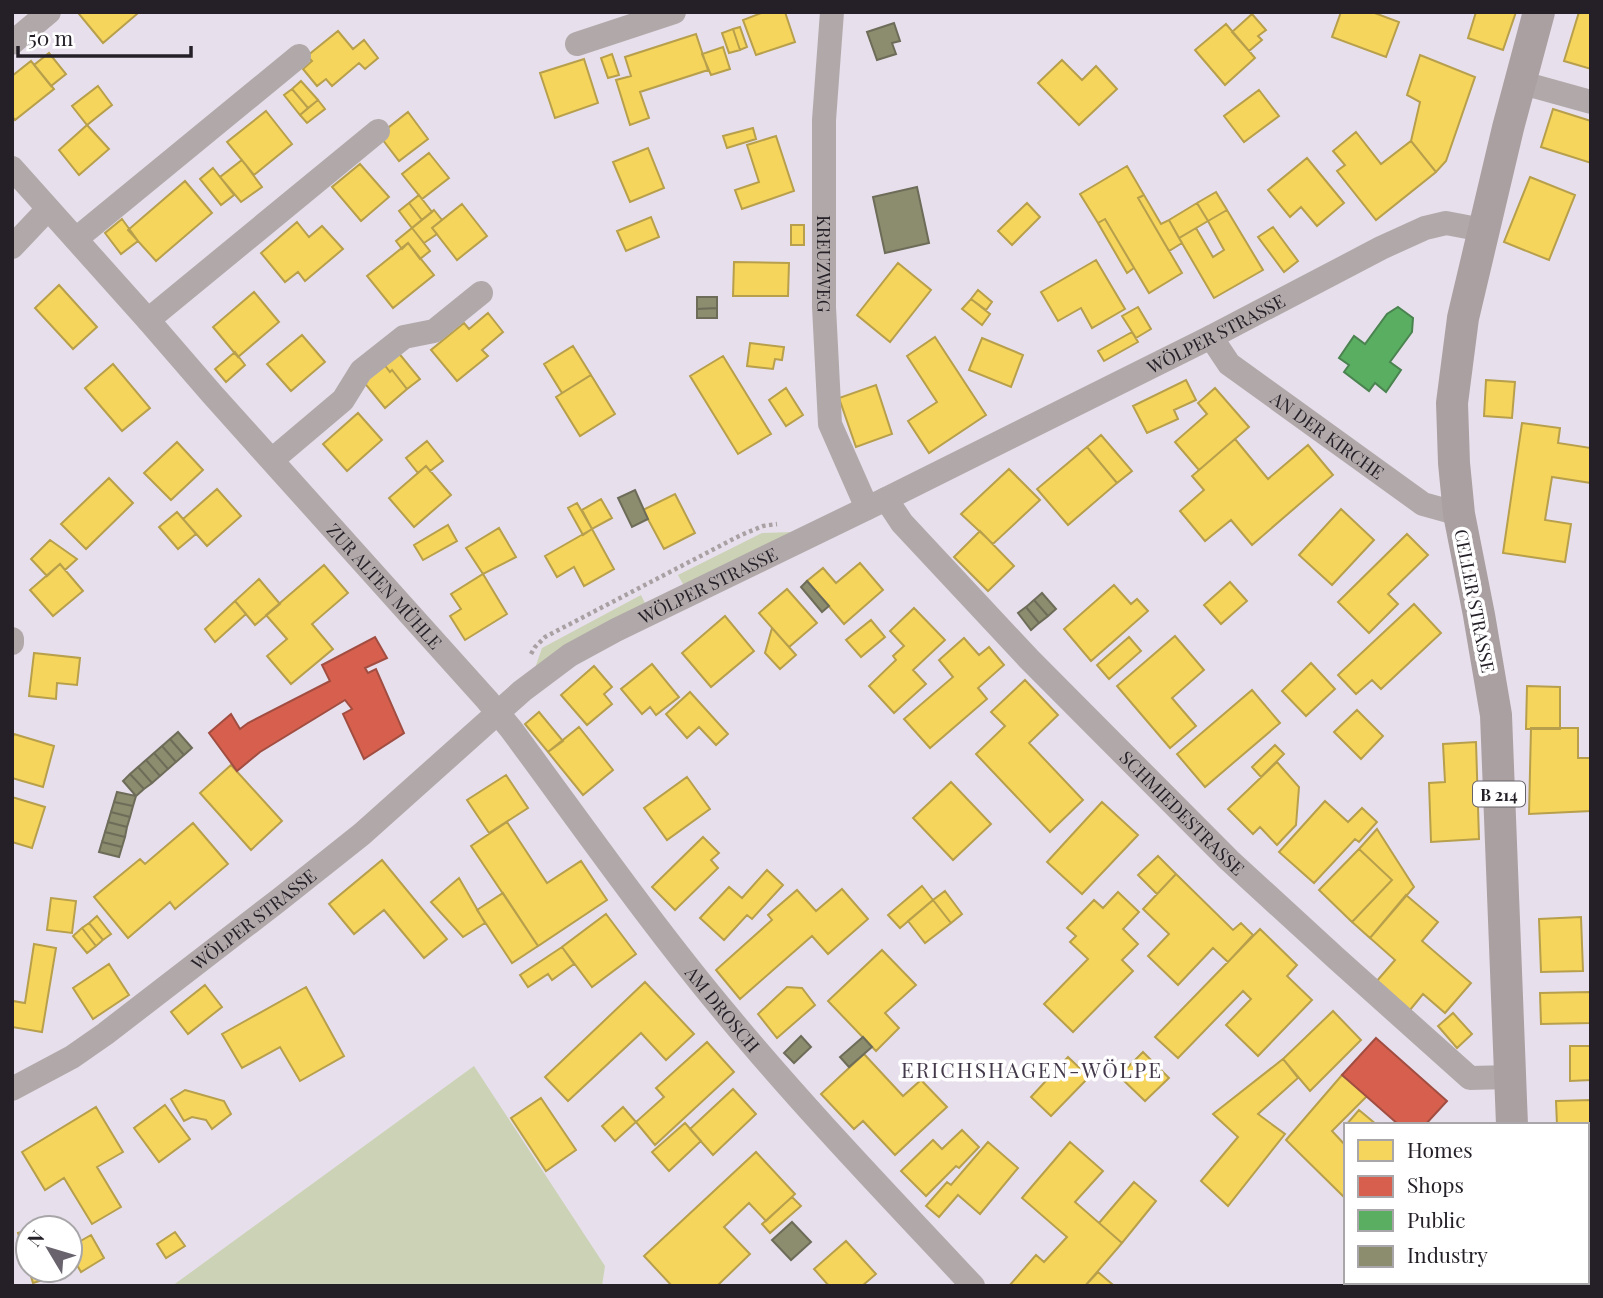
<svg xmlns="http://www.w3.org/2000/svg" width="1603" height="1298" font-family="'Playfair Display',serif">
  <rect width="100%" height="100%" fill="#e7e0ec"/>
  <path fill="#ccd2b6" d="M794 532 684 586 678 575 762 533Z
    M641 595 646 605 534 671 542 648Z
    M474 1066 605 1266 602 1286H172Z"/>
  <path fill="#f6d55c" stroke="#b79f4c" stroke-width="2" d="M82 12H135L137 14 103 43 79 14Z
    M764 12H785L795 42 756 55 743 20Z
    M1341 12H1372L1399 22 1386 57 1332 37Z
    M1476 12H1516L1503 50 1468 38Z
    M1579 12H1591V69L1564 61Z
    M1252 14 1266 30 1258 36 1262 40 1249 51 1232 32Z
    M1226 24 1255 58 1225 85 1195 50Z
    M740 27 747 47 740 50 733 29Z
    M733 29 740 50 729 53 722 33Z
    M338 31 353 49 364 40 378 58 365 69 359 63 332 86 326 79 317 86 303 69 312 61 307 56Z
    M696 34 708 70 640 92 649 118 630 125 616 80 631 76 625 57Z
    M723 47 730 69 711 75 702 54Z
    M49 53 66 74 51 86 34 65Z
    M612 54 619 75 608 78 601 58Z
    M1420 55 1475 77 1446 161 1436 172 1411 141 1420 102 1407 95Z
    M584 59 598 103 555 118 540 73Z
    M1062 60 1082 80 1096 66 1117 89 1079 125 1038 83Z
    M31 61 54 89 15 120 12 116V76Z
    M301 81 318 100 308 108 292 89Z
    M98 86 112 105 87 125 72 106Z
    M292 89 308 108 300 115 284 95Z
    M1259 90 1279 116 1244 142 1224 116Z
    M318 100 325 109 307 123 300 115Z
    M1553 109 1591 121V163L1541 147Z
    M266 111 292 144 254 175 227 142Z
    M408 112 428 139 399 161 379 135Z
    M87 125 109 149 79 175 59 150Z
    M753 128 756 139 727 148 723 136Z
    M1356 132 1381 164 1411 141 1436 172 1376 220 1337 171 1345 165 1333 151Z
    M776 136 794 191 742 209 735 190 759 182 747 145Z
    M648 148 664 188 630 202 613 162Z
    M429 153 449 178 422 199 402 174Z
    M1307 158 1344 203 1317 226 1301 207 1290 217 1268 190Z
    M242 160 262 187 241 202 220 177Z
    M360 164 389 197 361 221 332 187Z
    M1127 166 1144 195 1138 198 1182 273 1149 293 1105 219 1098 223 1080 194Z
    M213 168 234 195 221 205 200 179Z
    M1530 177 1575 195 1549 260 1504 242Z
    M185 181 212 213 156 261 128 230Z
    M1216 192 1227 210 1208 221 1197 203Z
    M419 195 432 212 422 220 409 203Z
    M1144 195 1161 224 1169 220 1182 243 1169 251 1138 198Z
    M409 203 422 220 412 228 399 211Z
    M1027 203 1040 217 1012 245 998 231Z
    M1197 203 1208 221 1179 238 1169 220Z
    M462 204 487 236 457 260 432 228Z
    M434 210 442 220 432 228 437 234 424 243 412 228Z
    M1227 210 1263 270 1214 298 1179 238 1196 228 1213 257 1224 250 1208 221Z
    M651 217 659 237 626 251 617 231Z
    M122 219 138 241 121 254 105 233Z
    M1105 219 1134 268 1127 273 1098 223Z
    M297 222 309 237 322 226 343 249 305 281 298 272 285 282 261 253Z
    M791 225H804V245H791Z
    M1273 227 1298 261 1284 272 1258 237Z
    M412 228 430 251 420 259 408 243 402 249 396 241Z
    M408 243 434 275 393 308 367 276Z
    M1096 260 1125 309 1092 328 1081 308 1058 321 1041 292Z
    M734 262 789 263 788 296H733Z
    M898 263 931 290 890 342 857 315Z
    M59 285 97 327 73 349 35 308Z
    M978 290 992 302 986 310 971 299Z
    M254 292 279 322 238 357 213 327Z
    M971 299 990 314 982 325 962 309Z
    M1138 307 1151 329 1136 338 1122 316Z
    M488 313 503 332 482 350 488 356 457 381 431 350 464 323 469 329Z
    M1132 332 1138 342 1104 361 1098 351Z
    M302 335 325 362 291 391 267 364Z
    M935 337 986 415 929 453 908 421 937 402 907 356Z
    M982 338 1023 355 1011 387 969 370Z
    M750 343 784 347 782 360 775 359 773 369 747 366Z
    M573 346 591 375 562 393 544 364Z
    M397 351 420 379 407 389 392 370 390 372 383 363Z
    M235 352 245 365 226 382 215 369Z
    M723 356 771 434 738 454 690 376Z
    M383 363 390 372 392 370 407 389 385 408 362 380Z
    M113 364 150 408 122 431 85 388Z
    M591 375 615 414 580 436 556 397Z
    M1186 380 1196 400 1174 410 1178 419 1147 433 1133 406Z
    M1486 380 1515 382 1512 418 1484 416Z
    M876 385 892 434 856 447 839 398Z
    M786 388 803 415 786 426 769 400Z
    M1215 388 1249 427 1199 470 1175 442 1207 414 1198 403Z
    M358 413 382 440 347 471 323 444Z
    M1522 423 1560 428 1558 443 1591 448V483L1552 477 1545 520 1571 524 1565 562 1503 553Z
    M1101 435 1132 471 1117 483 1087 447Z
    M1235 439 1268 479 1308 445 1333 475 1252 545 1231 520 1205 541 1180 511 1204 490 1192 476Z
    M427 441 443 461 430 471 426 466 418 473 406 458Z
    M177 442 203 470 171 500 144 473Z
    M1087 447 1117 483 1068 525 1037 489Z
    M426 466 451 495 414 527 389 498Z
    M1009 469 1040 500 993 544 961 514Z
    M109 478 133 503 86 549 61 524Z
    M217 489 241 516 207 546 183 519Z
    M675 494 695 533 664 549 643 510Z
    M601 499 612 518 592 529 582 510Z
    M577 503 592 529 583 535 568 508Z
    M1341 509 1374 540 1332 585 1299 555Z
    M177 512 196 534 178 549 159 527Z
    M448 525 457 541 423 560 414 545Z
    M499 528 516 557 483 574 466 548Z
    M592 529 614 569 584 586 574 567 557 577 545 556Z
    M980 531 1014 566 988 591 954 557Z
    M1407 534 1428 555 1388 594 1398 604 1369 633 1338 602Z
    M50 540 77 559 65 570 60 564 47 576 31 559Z
    M860 563 883 590 844 624 807 581 823 568 836 583Z
    M60 564 83 591 53 616 30 590Z
    M324 565 348 593 312 624 333 649 291 684 267 656 287 639 266 615Z
    M483 574 507 614 465 640 450 616 461 609 451 594Z
    M259 579 280 604 255 625 235 601Z
    M1230 582 1247 601 1221 624 1204 605Z
    M1114 585 1131 604 1137 599 1148 611 1091 661 1064 629Z
    M787 589 817 623 789 647 759 613Z
    M235 601 246 614 215 642 205 629Z
    M1414 604 1441 633 1381 689 1372 680 1356 694 1338 675Z
    M914 608 945 640 913 670 926 684 894 713 869 686 896 660 893 656 904 646 890 631Z
    M725 616 754 651 711 687 682 653Z
    M871 620 885 637 861 657 846 640Z
    M772 628 796 655 780 669 765 653Z
    M1175 636 1204 670 1172 698 1196 726 1170 748 1117 686Z
    M1129 637 1141 651 1109 679 1097 665Z
    M964 638 979 655 989 647 1004 665 978 688 987 699 930 748 904 719 953 677 939 660Z
    M34 653 80 658 77 685 57 683 56 699 29 696Z
    M1311 663 1335 689 1306 716 1282 691Z
    M652 664 679 697 656 715 650 707 642 714 621 689Z
    M594 666 612 687 604 694 612 704 587 725 561 695Z
    M1025 680 1058 715 1029 743 1083 800 1050 832 976 754 1005 726 991 712Z
    M1527 686 1560 687V729H1526Z
    M1252 690 1280 723 1205 787 1177 754Z
    M690 692 728 734 716 745 699 727 687 738 666 714Z
    M1357 710 1383 736 1361 759 1334 732Z
    M539 712 563 741 548 752 525 724Z
    M579 727 613 770 583 795 548 752Z
    M1531 728H1578V758H1591V811L1529 814Z
    M14 734 54 746 43 787 12 778V740Z
    M1476 742 1479 839 1431 842 1429 783 1445 782 1443 744Z
    M1275 745 1284 754 1261 777 1252 767Z
    M1277 762 1299 787 1296 825 1277 845 1260 827 1253 834 1228 809Z
    M231 765 282 821 251 850 200 793Z
    M506 775 528 808 489 833 467 800Z
    M687 777 710 809 667 840 644 808Z
    M951 782 991 824 953 860 913 818Z
    M12 797 45 807 32 848 12 842Z
    M1325 801 1348 822 1362 808 1377 822 1359 842 1355 839 1314 883 1279 852Z
    M1102 802 1138 835 1082 894 1047 862Z
    M507 822 547 883 581 861 607 900 538 946 471 846Z
    M193 823 228 864 175 909 170 902 128 938 94 897 140 859 145 864Z
    M1377 829 1414 887 1370 938 1352 922 1392 880 1359 849Z
    M703 837 719 853 711 860 718 868 675 910 652 887Z
    M1359 849 1392 880 1352 922 1319 890Z
    M1158 856 1176 874 1157 894 1138 875Z
    M382 860 447 939 424 958 384 910 354 934 329 904Z
    M767 870 783 885 752 919 747 915 724 940 700 918 729 887 742 898Z
    M1176 874 1233 930 1241 923 1253 935 1228 962 1213 948 1178 985 1148 956 1169 934 1143 909Z
    M459 878 485 923 463 937 431 902Z
    M922 886 933 900 900 928 888 915Z
    M842 889 868 919 828 954 812 936 740 999 716 970 772 920 768 915 797 890 816 911Z
    M945 891 962 914 951 923 933 900Z
    M1118 892 1139 912 1123 929 1138 944 1122 960 1133 971 1073 1032 1044 1004 1088 959 1070 942 1076 936 1067 928 1094 900 1103 908Z
    M503 893 538 946 512 963 477 910Z
    M1406 895 1438 922 1422 941 1471 983 1445 1013 1423 994 1410 1010 1376 982 1395 960 1370 938Z
    M51 898 76 901 72 933 47 930Z
    M933 900 951 923 925 943 908 921Z
    M606 914 636 954 592 987 562 947Z
    M97 916 111 934 103 940 89 923Z
    M1581 917 1583 971 1541 972 1539 919Z
    M89 923 103 940 96 946 82 928Z
    M82 928 96 946 87 953 73 936Z
    M1260 929 1297 965 1287 976 1312 1000 1258 1056 1226 1025 1251 999 1243 991 1178 1058 1155 1037Z
    M34 944 56 948 42 1032 12 1027 13 1001 25 1003Z
    M562 947 574 964 552 980 548 974 528 987 520 975Z
    M882 950 916 985 885 1013 899 1028 876 1051 828 1001Z
    M109 964 129 995 93 1019 73 988Z
    M645 982 694 1034 666 1060 641 1033 568 1101 545 1077Z
    M205 985 222 1007 188 1034 171 1012Z
    M306 987 344 1056 300 1081 280 1047 242 1068 222 1034Z
    M787 987 802 988 815 1005 777 1038 758 1014Z
    M1590 992 1591 1023 1541 1024 1540 993Z
    M1333 1011 1361 1040 1310 1091 1283 1059Z
    M1453 1013 1472 1034 1457 1048 1438 1026Z
    M707 1042 734 1072 655 1145 636 1122 664 1097 656 1088Z
    M1570 1046H1591V1080L1570 1081Z
    M1143 1052 1169 1078 1145 1101 1119 1076Z
    M864 1054 903 1096 921 1080 947 1107 895 1155 863 1121 854 1129 821 1094Z
    M1068 1057 1089 1077 1051 1116 1031 1097Z
    M1283 1059 1298 1078 1258 1114 1285 1134 1228 1206 1201 1181 1238 1137 1213 1114Z
    M1342 1075 1367 1096 1332 1131 1346 1146V1199L1286 1140Z
    M733 1089 756 1114 713 1155 690 1129Z
    M185 1090 224 1101 231 1114 212 1129 206 1120 192 1117 184 1121 171 1099Z
    M541 1098 576 1150 546 1171 511 1118Z
    M1591 1100V1134H1587V1125H1557L1556 1101Z
    M165 1105 190 1139 159 1162 134 1128Z
    M96 1107 123 1152 97 1167 121 1207 92 1224 64 1178 45 1190 22 1152Z
    M623 1107 636 1122 615 1141 602 1126Z
    M1359 1110 1377 1125H1346Z
    M685 1123 701 1141 669 1171 652 1152Z
    M962 1130 979 1147 959 1168 956 1166 926 1196 901 1171 933 1140 942 1149Z
    M988 1142 1018 1168 980 1214 958 1195 939 1217 926 1206 947 1182 951 1185Z
    M1070 1142 1103 1171 1075 1202 1122 1243 1085 1286H1009L1036 1255 1044 1262 1067 1237 1022 1198Z
    M756 1152 795 1194 766 1221 749 1203 724 1227 750 1254 717 1286H672L644 1256Z
    M1134 1182 1156 1201 1122 1243 1099 1223Z
    M792 1197 801 1206 770 1233 762 1224Z
    M28 1230V1265L18 1233Z
    M175 1232 185 1246 166 1258 157 1244Z
    M91 1235 104 1258 81 1272 70 1253V1247Z
    M846 1241 876 1274 862 1286H829L814 1269Z
    M29 1270H57L59 1275 33 1283Z
    M1098 1272 1112 1284 1110 1286H1085Z"/>
  <path fill="#d6604d" stroke="#a14d42" stroke-width="2" d="M375 637 387 658 365 668 368 673 376 669 404 733 364 759 343 714 352 709 345 700 260 752 237 771 209 733 231 714 240 729 248 723 330 681 322 665Z
    M1376 1038 1447 1101 1425 1125H1399L1342 1075Z"/>
  <path fill="#5aae61" stroke="#4a8350" stroke-width="2" d="M1398 307 1413 318 1412 332 1390 362 1401 370 1386 392 1375 383 1369 391 1344 372 1349 365 1339 358 1354 336 1365 344 1387 314Z"/>
  <path fill="#8c8c6e" stroke="#6d6c59" stroke-width="2" d="M894 23 900 41 892 43 896 54 877 60 867 32Z
    M917 187 929 243 885 253 873 197Z
    M697 297H717V308L697 309Z
    M717 308V318H697V309Z
    M635 490 648 519 632 527 618 498Z
    M807 581 829 606 822 612 801 587Z
    M1042 593 1056 609 1048 616 1034 600Z
    M1034 600 1048 616 1039 623 1026 607Z
    M1026 607 1039 623 1031 630 1018 613Z
    M178 732 192 748 184 755 170 739Z
    M170 739 184 755 176 762 162 746Z
    M162 746 176 762 168 769 154 753Z
    M154 753 168 769 160 776 146 760Z
    M146 760 160 776 152 783 138 767Z
    M138 767 152 783 144 789 130 774Z
    M130 774 144 789 136 796 123 781Z
    M117 792 136 796 133 806 114 802Z
    M114 802 133 806 130 817 111 812Z
    M111 812 130 817 127 827 108 822Z
    M108 822 127 827 125 837 105 832Z
    M105 832 125 837 122 847 102 842Z
    M102 842 122 847 119 857 99 852Z
    M801 1036 811 1047 794 1063 784 1053Z
    M863 1037 872 1047 849 1067 840 1057Z
    M792 1222 811 1242 791 1260 772 1240Z"/>
  <g fill="none" stroke-linecap="round" stroke-linejoin="round">
    <path stroke="#a8a0a2" stroke-width="4.5" stroke-dasharray="3.5 3.5" stroke-linecap="butt" d="M531 654 535 647 545 637 741 535 763 526 777 524"/>
    <g stroke="#b1a9a9" stroke-width="24">
      <path id="s1" d="M832 12 824 120V307L830 424 867 508"/>
      <path d="M12 43 49 12"/>
      <path d="M577 44 674 12"/>
      <path d="M1519 84 1537 87 1591 102"/>
      <path id="s2" d="M12 168 148 320 212 394 487 700 511 729C582 825 651 924 728 1016 805 1109 890 1197 973 1286"/>
      <path d="M76 239 299 56"/>
      <path d="M12 247 48 209"/>
      <path d="M148 320 378 131"/>
      <path id="s3" d="M1211 337 1229 364 1423 504 1459 514"/>
      <path d="M272 460 343 400 361 371 404 337 434 331 481 293"/>
      <path id="s4" d="M886 499 902 523 1029 659 1229 860 1337 959 1470 1078 1511 1077"/>
      <path d="M12 639V643"/>
      <path id="s5" d="M12 1089 72 1057 105 1034 279 900 362 834 522 691 570 655 616 630 886 499 1211 337 1381 248 1425 228 1446 223 1483 230"/>
    </g>
    <path stroke="#aba0a1" stroke-width="32" d="M1512 1125 1496 715 1479 615 1459 514 1454 463 1452 403 1463 318 1508 128 1539 12
      M1515 1282V1286"/>
  </g>
  <g text-anchor="middle" dominant-baseline="central" stroke-width="7" stroke-linejoin="round" paint-order="stroke">
    <rect fill="#fff" stroke="#666368" stroke-width="2" x="1473" y="781.5" width="52" height="25" rx="5"/>
    <g font-size="16" font-weight="bold" fill="#252028">
      <text x="1499" y="794">B 214</text>
    </g>
    <g font-size="18" fill="#252028" stroke="#fff">
      <text stroke="none"><textPath href="#s1" startOffset="252">KREUZWEG</textPath></text>
      <text stroke="none"><textPath href="#s5" startOffset="1430">WÖLPER STRASSE</textPath></text>
      <text stroke="none"><textPath href="#s3" startOffset="154">AN DER KIRCHE</textPath></text>
      <text stroke="none"><textPath href="#s5" startOffset="863">WÖLPER STRASSE</textPath></text>
      <text stroke="none"><textPath href="#s2" startOffset="560">ZUR ALTEN MÜHLE</textPath></text>
      <text transform="translate(1475 601) rotate(79)">CELLER STRASSE</text>
      <text stroke="none"><textPath href="#s4" startOffset="432">SCHMIEDESTRASSE</textPath></text>
      <text stroke="none"><textPath href="#s5" startOffset="296">WÖLPER STRASSE</textPath></text>
      <text stroke="none"><textPath href="#s2" startOffset="1102">AM DROSCH</textPath></text>
    </g>
    <g font-size="21" letter-spacing="2" fill="#43394a" stroke="#fff">
      <text x="1032" y="1069">ERICHSHAGEN-WÖLPE</text>
    </g>
  </g>
  <rect width="1603" height="1298" fill="none" stroke="#252028" stroke-width="28"/>
  <rect x="1344" y="1123" width="245" height="161" fill="#ffffff" stroke="#a8a6a9" stroke-width="2"/>
  <rect x="1358" y="1140" width="35" height="21" fill="#f6d55c" stroke="#a8a6a9" stroke-width="2"/>
  <text x="1407" y="1158" font-size="21" fill="#252028">Homes</text>
  <rect x="1358" y="1176" width="35" height="21" fill="#d6604d" stroke="#a8a6a9" stroke-width="2"/>
  <text x="1407" y="1193" font-size="21" fill="#252028">Shops</text>
  <rect x="1358" y="1210" width="35" height="21" fill="#5aae61" stroke="#a8a6a9" stroke-width="2"/>
  <text x="1407" y="1228" font-size="21" fill="#252028">Public</text>
  <rect x="1358" y="1246" width="35" height="21" fill="#8c8c6e" stroke="#a8a6a9" stroke-width="2"/>
  <text x="1407" y="1263" font-size="21" fill="#252028">Industry</text>
  <g transform="translate(49 1249) rotate(308)"><circle r="33" fill="#ffffff" stroke="#a8a6a9" stroke-width="2"/>
  <path d="M0-5L12 26L0 18L-12 26Z" fill="#69636d"/>
  <text y="-10" font-size="19" font-weight="bold" text-anchor="middle" fill="#252028">N</text>
  </g>
  <path d="M18 46v10h173v-10" fill="none" stroke="#252028" stroke-width="3.5"/>
  <text x="28" y="46" font-size="21" fill="#252028" stroke="#ffffff" stroke-width="5" paint-order="stroke">50 m</text>
</svg>
